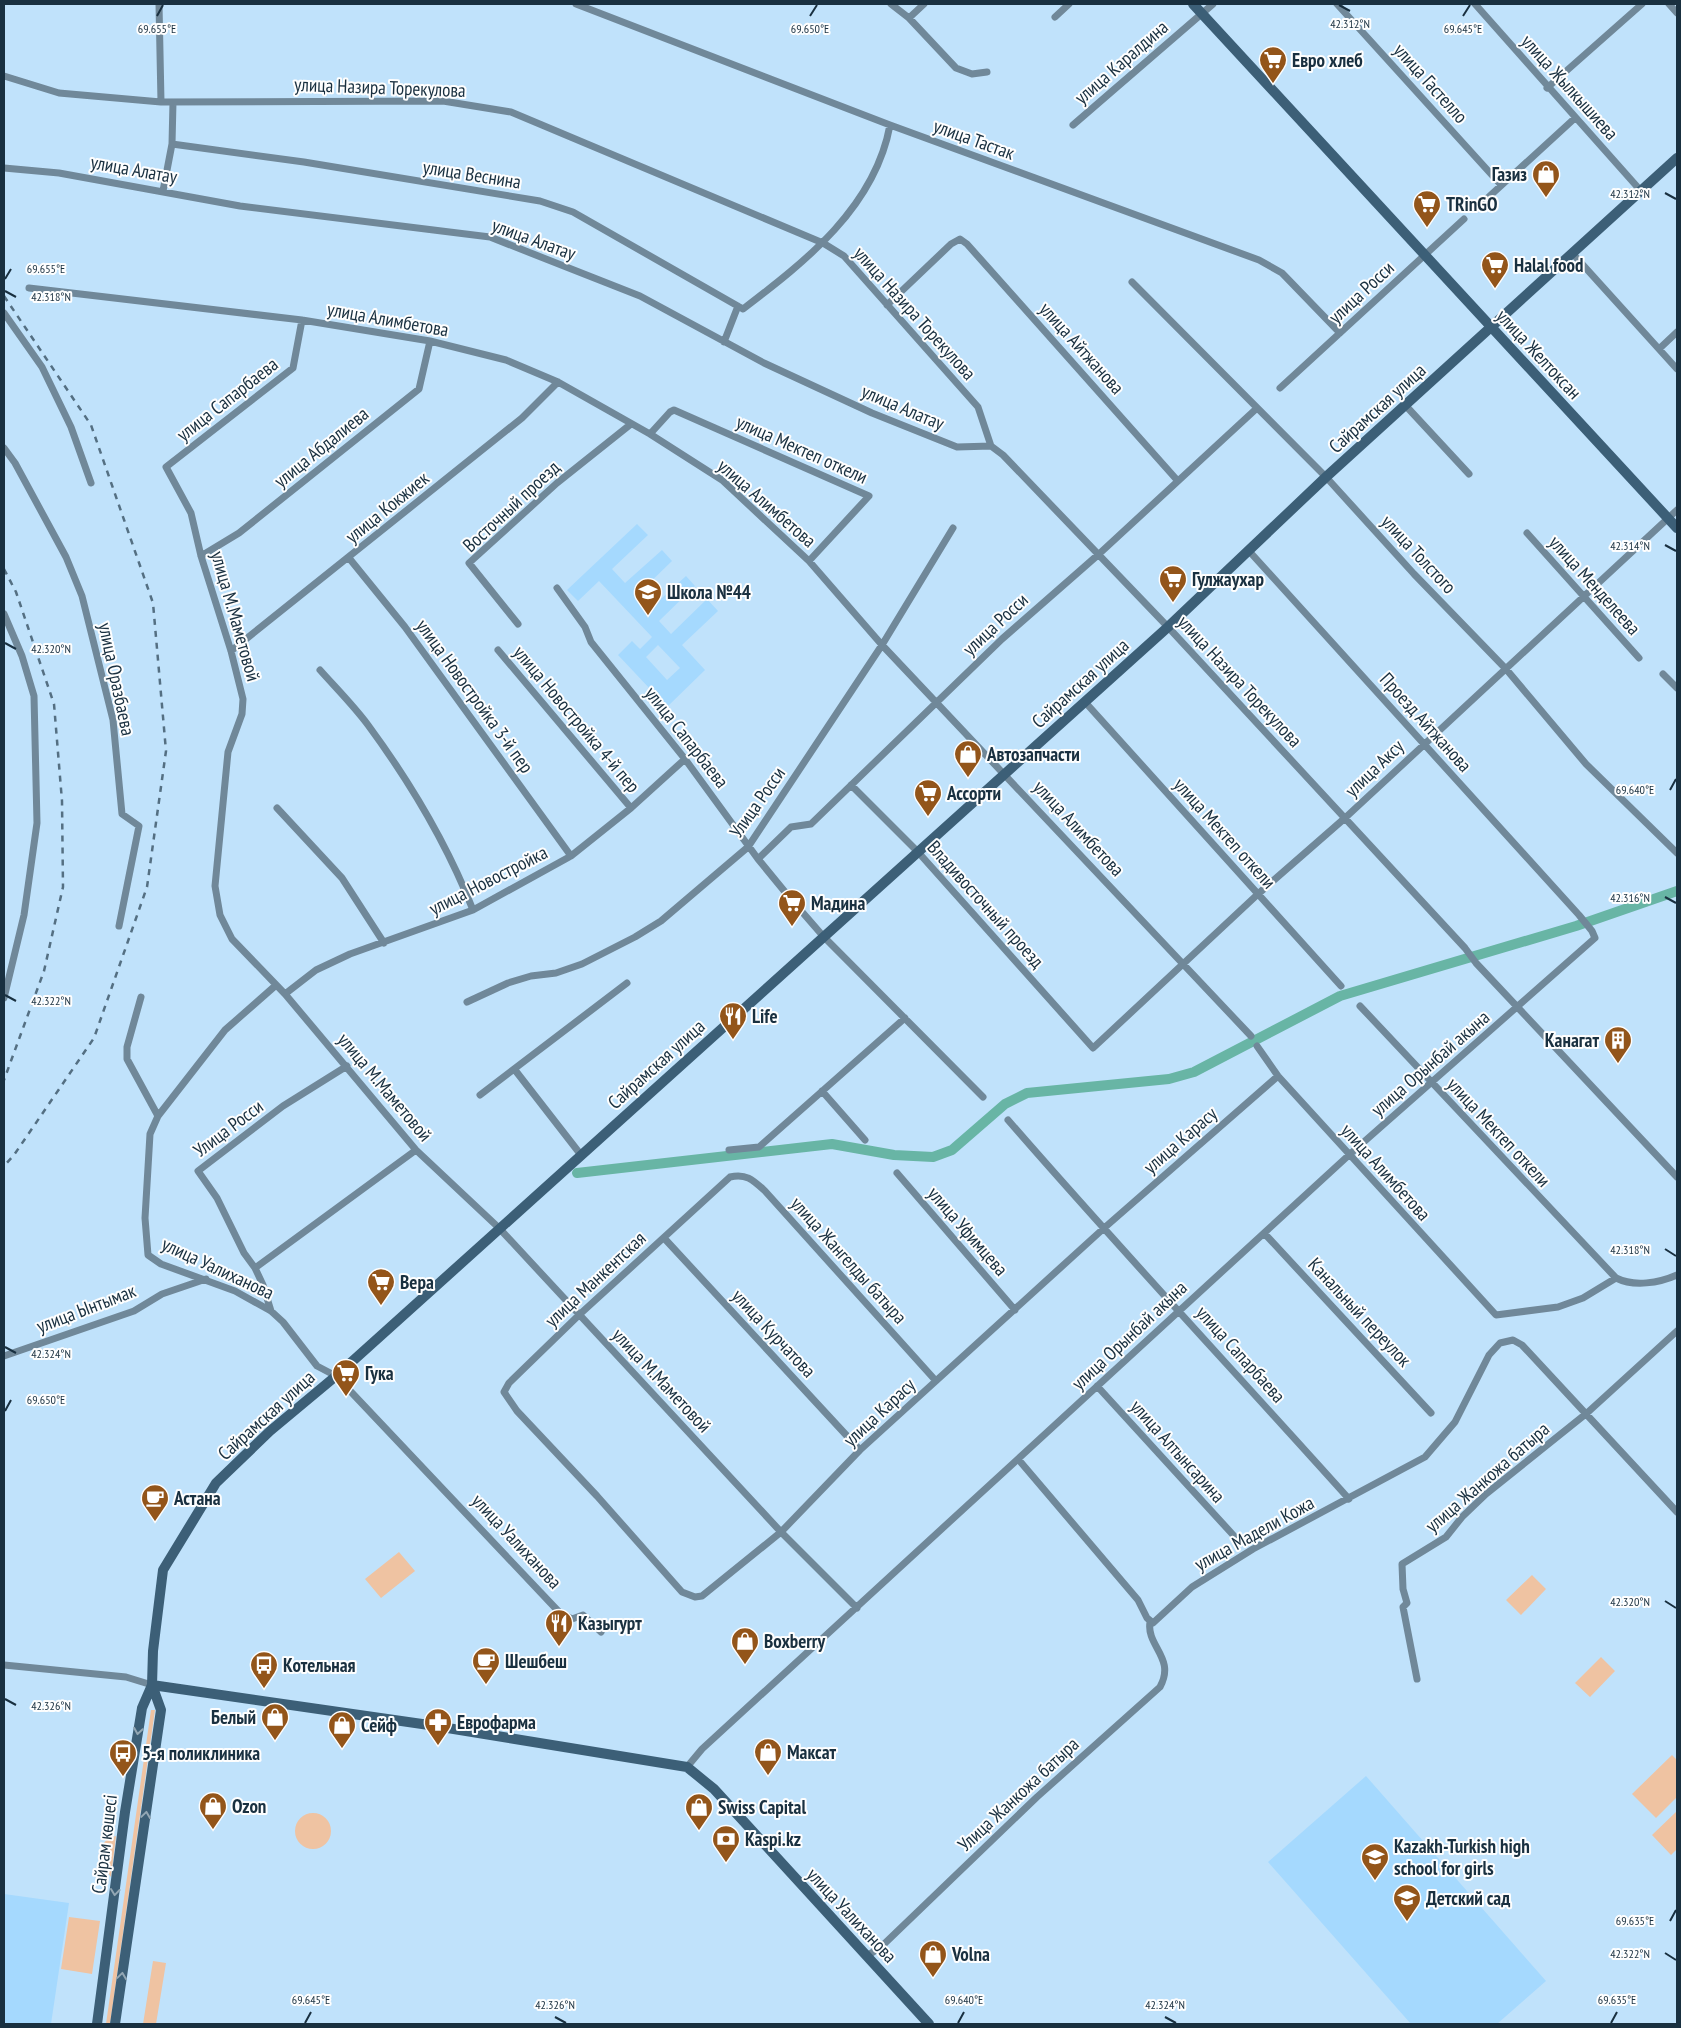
<svg xmlns="http://www.w3.org/2000/svg" width="1681" height="2028" font-family="'PT Sans Narrow',sans-serif">
  <rect width="100%" height="100%" fill="#c0e2fb"/>
  <path fill="#a5d9fe" fill-rule="evenodd" d="M637 524 648 535 612 569 625 583 662 550 672 561 636 596 649 610 686 576 695 586 659 621 671 634 707 599 718 611 682 645 705 670 667 707 618 655 632 641 640 649 652 637 599 581 578 601 567 590ZM658 645 680 668 667 680 646 657Z
    M1366 1776 1546 1981 1497 2024H1411L1268 1862Z
    M4 1894 69 1903 51 2024H4Z"/>
  <path fill="#efc3a2" d="M399 1552 415 1571 381 1598 365 1579Z
    M1532 1575 1546 1589 1521 1615 1506 1600Z
    M1601 1657 1615 1671 1590 1697 1575 1683Z
    M151 1710H155L110 2024H106Z
    M1672 1755 1677 1760V1797L1656 1818 1632 1794Z
    M1677 1811V1849L1671 1855 1652 1835Z
    M295 1831a18 18 0 1 1 36 0a18 18 0 1 1-36 0Z
    M116 1836 111 1877 98 1859C100 1847 103 1839 116 1836Z
    M69 1917 100 1921 92 1974 61 1969Z
    M153 1961 166 1963 156 2024H143Z"/>
  <g fill="none" stroke-linecap="round" stroke-linejoin="round">
    <path stroke="#68b5a5" stroke-width="10" d="M577 1173 832 1144 894 1155 933 1157 952 1150 1005 1104 1027 1093 1169 1079 1194 1072 1340 996 1576 926 1677 891"/>
    <path stroke="#708899" stroke-width="7" d="M159 4 161 102
      M576 4 890 125 1259 260 1282 273 1340 333
      M891 4 909 18 956 68 972 74 987 72
      M1337 4 1501 185
      M1475 4 1641 191
      M1669 4 1677 13
      M1055 17 1069 4
      M909 18 924 4
      M4 76 59 93 161 102 443 101 511 112 823 243 844 256 978 407 991 446 1003 455 1168 627 1465 948 1476 963 1677 1177
      M1547 88 1642 4
      M1073 125 1213 4
      M172 144 304 162 540 201 573 212 743 309C806 261 875 207 890 125
      M4 168 59 173 240 206 490 237 640 296 764 363 872 413 957 447 991 446
      M163 191 172 144 173 102
      M1481 204 1575 118
      M1573 254 1677 369
      M1132 282 1326 477 1414 574 1506 669 1586 764 1677 853
      M29 288 302 320 430 341 506 360 558 382 650 434 722 480 809 561 882 645 1251 1036
      M887 305 951 244 960 239 967 244 1177 480
      M4 313 42 367 71 427 91 483
      M302 320 293 368 166 467 191 513 201 556 231 651 243 699 242 714 228 752 215 886 220 915 232 939 285 994 416 1150 499 1228 781 1532 857 1608
      M724 342 738 306
      M1659 349 1677 332
      M1280 388 1464 219
      M1406 406 1469 474
      M650 434 670 412 674 410 869 496 809 561
      M4 448 15 463 66 557 82 596 113 720 122 814 139 826 119 926
      M1527 533 1639 658
      M201 556 239 533 419 389 430 341
      M349 558 405 627 571 856
      M557 588 585 627 591 642 685 759 758 859 790 898 823 936 983 1097
      M4 614 22 656 34 696 37 823 24 915 4 998
      M518 624 469 563 557 483 631 424
      M498 650 631 808
      M231 651 522 418 558 382
      M320 670C336 688 354 706 368 725 410 782 447 844 473 910
      M1663 674 1677 688
      M1085 702 1341 986
      M851 785 918 852 1093 1048 1258 894 1345 818 1677 510
      M277 808 342 878 384 943
      M758 859 791 827 811 824 1002 639 1099 554 1256 409
      M275 986 225 1030 158 1116 150 1134 145 1218 148 1255 161 1264 235 1291 271 1311 283 1322 317 1366 336 1376 560 1613 572 1619 583 1615 601 1632
      M285 994 316 970 350 954 473 910 571 856 631 808 685 759
      M141 997 127 1047V1059L158 1116
      M467 1002 508 983 531 976 556 973 582 964 635 937 661 921 748 847 882 645 953 528
      M1360 1006 1616 1278
      M1257 1046 1278 1076 1496 1315 1558 1307 1583 1298 1616 1278C1634 1287 1659 1283 1677 1275
      M515 1070 581 1155
      M822 1091 865 1140
      M480 1095 627 983
      M1008 1120C1119 1248 1235 1372 1349 1499
      M729 1150 759 1147 905 1018
      M897 1173 1015 1310
      M1264 1233 1431 1413
      M664 1238 860 1450
      M255 1268 244 1253 217 1198 198 1171 283 1106 347 1066
      M271 1311 263 1285 255 1268 416 1150
      M4 1356 134 1311 162 1294 206 1279
      M936 1381 765 1191C753 1180 746 1173 730 1177L579 1315 509 1383 504 1392 517 1411 597 1496 682 1592 695 1597 702 1596 781 1532 860 1450 1103 1229 1278 1076
      M1097 1386 1235 1537
      M1018 1459 1138 1600 1147 1618 1153 1623 1192 1587 1253 1549 1425 1457 1455 1422 1489 1355 1500 1343 1513 1340 1522 1345 1677 1512
      M4 1665 126 1677 152 1685
      M1417 1679 1403 1607 1407 1603 1403 1589 1402 1564 1446 1537 1462 1517 1486 1494 1587 1413 1677 1331
      M687 1767 702 1749 1349 1155 1595 938 1592 931 1579 915 1249 551
      M867 1956 882 1946 1037 1797 1160 1687C1176 1658 1146 1646 1150 1622"/>
    <path stroke="#3c5f77" stroke-width="10" d="M1193 4 1677 528
      M152 1685 429 1725 687 1767 714 1789 929 2024
      M97 2024 125 1812 142 1708 152 1685
      M115 2024 161 1710 152 1685 153 1651 163 1570 216 1483 270 1431 336 1376 1168 627 1326 477 1677 158"/>
    <path stroke="#546f82" stroke-width="2.5" stroke-dasharray="6 6" stroke-linecap="butt" d="M4 296 91 425 153 603 166 751 147 887 94 1038 14 1155 4 1166
      M4 569 16 592 54 704 62 801 63 887 44 971 4 1080"/>
  </g>
  <defs><path id="oneway-chevron" d="M-2-3.5L2.5 0L-2 3.5" fill="none" stroke-width="1.6" stroke-linecap="round" stroke-linejoin="round" transform="scale(1.25)"/></defs>
  <g stroke="#93a7b4">
    <use href="#oneway-chevron" transform="translate(138 1731) rotate(99)"/>
    <use href="#oneway-chevron" transform="translate(146 1815) rotate(-82)"/>
    <use href="#oneway-chevron" transform="translate(115 1892) rotate(97)"/>
    <use href="#oneway-chevron" transform="translate(122 1976) rotate(-82)"/>
  </g>
  <path fill="none" stroke="#193040" stroke-width="2" d="M1339 5 1350 11M157 16 163 5M810 16 817 5M1463 16 1470 5M1665 193 1676 199M5 279 11 269M5 291 16 297M1665 545 1676 551M5 643 16 649M1670 790 1676 779M1665 897 1676 903M5 995 16 1001M1665 1249 1676 1256M5 1347 16 1353M5 1411 11 1400M1665 1601 1676 1608M5 1699 16 1705M1670 1921 1676 1910M1665 1953 1676 1960M555 2017 566 2023M1165 2017 1176 2023M305 2023 311 2012M958 2023 964 2012M1611 2023 1617 2012"/>
  <defs>
    <g id="supermarket-pin" transform="scale(1.4375)"><path d="M0 17L-7.5 6A9.5 9.5 0 1 1 7.5 6Z" fill="#93551a" stroke="#fefefe"/><path d="M-6-5.5h2.5l.6 2H6L4.5 2H-2.5L-4.4-4H-6ZM-1.5 3.2a1.3 1.3 0 1 0 .1 0ZM3 3.2a1.3 1.3 0 1 0 .1 0Z" fill="#fff"/></g>
    <g id="shop-pin" transform="scale(1.4375)"><path d="M0 17L-7.5 6A9.5 9.5 0 1 1 7.5 6Z" fill="#93551a" stroke="#fefefe"/><path d="M-5-2.5h2.3a2.7 3.5 0 0 1 5.4 0H5L5.5 6h-11ZM-1.5-2.5h3a1.5 2.3 0 0 0-3 0Z" fill="#fff"/></g>
    <g id="school-pin" transform="scale(1.4375)"><path d="M0 17L-7.5 6A9.5 9.5 0 1 1 7.5 6Z" fill="#93551a" stroke="#fefefe"/><path d="M0-5L7-2L0 1L-7-2ZM-4 1L0 2.5L4 1V4Q0 6-4 4Z" fill="#fff"/></g>
    <g id="restaurant-pin" transform="scale(1.4375)"><path d="M0 17L-7.5 6A9.5 9.5 0 1 1 7.5 6Z" fill="#93551a" stroke="#fefefe"/><path d="M-5-6h1v4h1v-4h1v4h1v-4h1v5L-1.5 .5V6h-2V.5L-5-1ZM5-6V6H3V1.5H1.5Q1.5-4 5-6Z" fill="#fff"/></g>
    <g id="building-pin" transform="scale(1.4375)"><path d="M0 17L-7.5 6A9.5 9.5 0 1 1 7.5 6Z" fill="#93551a" stroke="#fefefe"/><path d="M-4-6H4V6H1V3H-1V6H-4ZM-2.5-4.3h1.7v1.8h-1.7ZM.8-4.3h1.7v1.8H.8ZM-2.5-1h1.7V.8h-1.7ZM.8-1h1.7V.8H.8Z" fill="#fff"/></g>
    <g id="cafe-pin" transform="scale(1.4375)"><path d="M0 17L-7.5 6A9.5 9.5 0 1 1 7.5 6Z" fill="#93551a" stroke="#fefefe"/><path d="M-5.5-4.5H6V0H3Q3 3.5 0 3.5H-2.5Q-5.5 3.5-5.5 0ZM3-3.2v2h1.7v-2ZM-6 4.5H4V6H-6Z" fill="#fff"/></g>
    <g id="bus-pin" transform="scale(1.4375)"><path d="M0 17L-7.5 6A9.5 9.5 0 1 1 7.5 6Z" fill="#93551a" stroke="#fefefe"/><path d="M-5-6H5V4H4V6H2V4H-2V6H-4V4H-5ZM-3.5-4V0h7V-4ZM-3.5 1.2v1.5H-2V1.2ZM2 1.2v1.5H3.5V1.2Z" fill="#fff"/></g>
    <g id="pharmacy-pin" transform="scale(1.4375)"><path d="M0 17L-7.5 6A9.5 9.5 0 1 1 7.5 6Z" fill="#93551a" stroke="#fefefe"/><path d="M-2-6h4v4h4v4h-4v4h-4v-4h-4v-4h4Z" fill="#fff"/></g>
    <g id="bank-pin" transform="scale(1.4375)"><path d="M0 17L-7.5 6A9.5 9.5 0 1 1 7.5 6Z" fill="#93551a" stroke="#fefefe"/><path d="M-6-4H6V4H-6ZM0-2.3a2.3 2.3 0 1 0 0 4.6a2.3 2.3 0 1 0 0-4.6Z" fill="#fff"/></g>
  </defs>
  <g fill-rule="evenodd">
    <use href="#supermarket-pin" x="1273" y="60"/>
    <use href="#shop-pin" x="1546" y="174"/>
    <use href="#supermarket-pin" x="1427" y="204"/>
    <use href="#supermarket-pin" x="1495" y="265"/>
    <use href="#supermarket-pin" x="1173" y="579"/>
    <use href="#school-pin" x="648" y="592"/>
    <use href="#shop-pin" x="968" y="754"/>
    <use href="#supermarket-pin" x="928" y="793"/>
    <use href="#supermarket-pin" x="792" y="903"/>
    <use href="#restaurant-pin" x="733" y="1016"/>
    <use href="#building-pin" x="1618" y="1040"/>
    <use href="#supermarket-pin" x="381" y="1282"/>
    <use href="#supermarket-pin" x="346" y="1373"/>
    <use href="#cafe-pin" x="155" y="1498"/>
    <use href="#restaurant-pin" x="559" y="1623"/>
    <use href="#shop-pin" x="745" y="1641"/>
    <use href="#cafe-pin" x="486" y="1661"/>
    <use href="#bus-pin" x="264" y="1665"/>
    <use href="#shop-pin" x="275" y="1717"/>
    <use href="#pharmacy-pin" x="438" y="1722"/>
    <use href="#shop-pin" x="342" y="1725"/>
    <use href="#shop-pin" x="768" y="1752"/>
    <use href="#bus-pin" x="123" y="1753"/>
    <use href="#shop-pin" x="213" y="1806"/>
    <use href="#shop-pin" x="699" y="1807"/>
    <use href="#bank-pin" x="726" y="1839"/>
    <use href="#school-pin" x="1375" y="1857"/>
    <use href="#school-pin" x="1407" y="1898"/>
    <use href="#shop-pin" x="933" y="1954"/>
  </g>
  <g text-anchor="middle" dominant-baseline="central" stroke-width="4" stroke-linejoin="round" paint-order="stroke">
    <g font-size="19" font-weight="bold" fill="#193040" stroke="#fefefe" text-anchor="start">
      <text x="1292" y="60">Евро хлеб</text>
      <text x="1527" y="174" text-anchor="end">Газиз</text>
      <text x="1446" y="204">TRinGO</text>
      <text x="1514" y="265">Halal food</text>
      <text x="1192" y="579">Гулжаухар</text>
      <text x="667" y="592">Школа №44</text>
      <text x="987" y="754">Автозапчасти</text>
      <text x="947" y="793">Ассорти</text>
      <text x="811" y="903">Мадина</text>
      <text x="752" y="1016">Life</text>
      <text x="1599" y="1040" text-anchor="end">Канагат</text>
      <text x="400" y="1282">Вера</text>
      <text x="365" y="1373">Гука</text>
      <text x="174" y="1498">Астана</text>
      <text x="578" y="1623">Казыгурт</text>
      <text x="764" y="1641">Boxberry</text>
      <text x="505" y="1661">Шешбеш</text>
      <text x="283" y="1665">Котельная</text>
      <text x="256" y="1717" text-anchor="end">Белый</text>
      <text x="457" y="1722">Еврофарма</text>
      <text x="361" y="1725">Сейф</text>
      <text x="787" y="1752">Максат</text>
      <text x="142" y="1753">5-я поликлиника</text>
      <text x="232" y="1806">Ozon</text>
      <text x="718" y="1807">Swiss Capital</text>
      <text x="745" y="1839">Kaspi.kz</text>
      <text x="1394" y="1846">Kazakh-Turkish high<tspan x="1394" dy="22">school for girls</tspan></text>
      <text x="1426" y="1898">Детский сад</text>
      <text x="952" y="1954">Volna</text>
    </g>
    <g font-size="19" fill="#193040" stroke="#fefefe">
      <text transform="translate(1121 62) rotate(-41)">улица Каралдина</text>
      <text transform="translate(1431 83) rotate(48)">улица Гастелло</text>
      <text transform="translate(380 87) rotate(2)">улица Назира Торекулова</text>
      <text transform="translate(1570 87) rotate(48)">улица Жылкышиева</text>
      <text transform="translate(974 139) rotate(20)">улица Тастак</text>
      <text transform="translate(134 169) rotate(10)">улица Алатау</text>
      <text transform="translate(472 174) rotate(9)">улица Веснина</text>
      <text transform="translate(534 239) rotate(20)">улица Алатау</text>
      <text transform="translate(1361 292) rotate(-43)">улица Росси</text>
      <text transform="translate(915 313) rotate(48)">улица Назира Торекулова</text>
      <text transform="translate(388 319) rotate(10)">улица Алимбетова</text>
      <text transform="translate(1082 348) rotate(48)">улица Айтжанова</text>
      <text transform="translate(1539 354) rotate(47)">улица Желтоксан</text>
      <text transform="translate(227 399) rotate(-38)">улица Сапарбаева</text>
      <text transform="translate(903 407) rotate(23)">улица Алатау</text>
      <text transform="translate(1377 408) rotate(-42)">Сайрамская улица</text>
      <text transform="translate(321 447) rotate(-39)">улица Абдалиева</text>
      <text transform="translate(802 449) rotate(24)">улица Мектеп откели</text>
      <text transform="translate(767 503) rotate(41)">улица Алимбетова</text>
      <text transform="translate(511 506) rotate(-43)">Восточный проезд</text>
      <text transform="translate(387 507) rotate(-39)">улица Кокжиек</text>
      <text transform="translate(1419 554) rotate(47)">улица Толстого</text>
      <text transform="translate(1595 585) rotate(48)">улица Менделеева</text>
      <text transform="translate(236 616) rotate(74)">улица М.Маметовой</text>
      <text transform="translate(995 624) rotate(-43)">улица Росси</text>
      <text transform="translate(117 679) rotate(78)">улица Оразбаева</text>
      <text transform="translate(1240 681) rotate(47)">улица Назира Торекулова</text>
      <text transform="translate(1080 683) rotate(-42)">Сайрамская улица</text>
      <text transform="translate(475 696) rotate(54)">улица Новостройка 3-й пер</text>
      <text transform="translate(577 719) rotate(50)">улица Новостройка 4-й пер</text>
      <text transform="translate(1426 722) rotate(48)">Проезд Айтжанова</text>
      <text transform="translate(687 737) rotate(52)">улица Сапарбаева</text>
      <text transform="translate(1374 768) rotate(-44)">улица Аксу</text>
      <text transform="translate(757 802) rotate(-55)">Улица Росси</text>
      <text transform="translate(1079 828) rotate(47)">улица Алимбетова</text>
      <text transform="translate(1225 833) rotate(48)">улица Мектеп откели</text>
      <text transform="translate(488 880) rotate(-27)">улица Новостройка</text>
      <text transform="translate(986 904) rotate(48)">Владивосточный проезд</text>
      <text transform="translate(1430 1063) rotate(-41)">улица Орынбай акына</text>
      <text transform="translate(656 1064) rotate(-42)">Сайрамская улица</text>
      <text transform="translate(385 1087) rotate(50)">улица М.Маметовой</text>
      <text transform="translate(228 1128) rotate(-37)">Улица Росси</text>
      <text transform="translate(1499 1132) rotate(47)">улица Мектеп откели</text>
      <text transform="translate(1180 1140) rotate(-41)">улица Карасу</text>
      <text transform="translate(1386 1172) rotate(48)">улица Алимбетова</text>
      <text transform="translate(968 1231) rotate(49)">улица Уфимцева</text>
      <text transform="translate(849 1260) rotate(48)">улица Жангелды батыра</text>
      <text transform="translate(218 1268) rotate(25)">улица Уалиханова</text>
      <text transform="translate(595 1279) rotate(-43)">улица Манкентская</text>
      <text transform="translate(86 1308) rotate(-21)">улица Ынтымак</text>
      <text transform="translate(1360 1312) rotate(47)">Канальный переулок</text>
      <text transform="translate(774 1333) rotate(47)">улица Курчатова</text>
      <text transform="translate(1129 1335) rotate(-43)">улица Орынбай акына</text>
      <text transform="translate(1241 1354) rotate(48)">улица Сапарбаева</text>
      <text transform="translate(662 1380) rotate(47)">улица М.Маметовой</text>
      <text transform="translate(879 1412) rotate(-43)">улица Карасу</text>
      <text transform="translate(266 1415) rotate(-42)">Сайрамская улица</text>
      <text transform="translate(1178 1451) rotate(48)">улица Алтынсарина</text>
      <text transform="translate(1487 1477) rotate(-41)">улица Жанкожа батыра</text>
      <text transform="translate(1254 1533) rotate(-29)">улица Мадели Кожа</text>
      <text transform="translate(517 1541) rotate(47)">улица Уалиханова</text>
      <text transform="translate(1018 1794) rotate(-43)">Улица Жанкожа батыра</text>
      <text transform="translate(104 1844) rotate(-83)">Сайрам көшесі</text>
      <text transform="translate(852 1915) rotate(47)">улица Уалиханова</text>
    </g>
  </g>
  <g font-size="12" text-anchor="middle" fill="#193040" stroke="#fefefe" stroke-width="4" stroke-linejoin="round" paint-order="stroke">
    <text x="1350" y="28">42.312°N</text>
    <text x="157" y="33">69.655°E</text>
    <text x="810" y="33">69.650°E</text>
    <text x="1463" y="33">69.645°E</text>
    <text x="1630" y="198">42.312°N</text>
    <text x="46" y="273">69.655°E</text>
    <text x="51" y="301">42.318°N</text>
    <text x="1630" y="550">42.314°N</text>
    <text x="51" y="653">42.320°N</text>
    <text x="1635" y="794">69.640°E</text>
    <text x="1630" y="902">42.316°N</text>
    <text x="51" y="1005">42.322°N</text>
    <text x="1630" y="1254">42.318°N</text>
    <text x="51" y="1358">42.324°N</text>
    <text x="46" y="1404">69.650°E</text>
    <text x="1630" y="1606">42.320°N</text>
    <text x="51" y="1710">42.326°N</text>
    <text x="1635" y="1925">69.635°E</text>
    <text x="1630" y="1958">42.322°N</text>
    <text x="311" y="2004">69.645°E</text>
    <text x="964" y="2004">69.640°E</text>
    <text x="1617" y="2004">69.635°E</text>
    <text x="555" y="2009">42.326°N</text>
    <text x="1165" y="2009">42.324°N</text>
  </g>
  <rect width="1681" height="2028" fill="none" stroke="#193040" stroke-width="10"/>
</svg>
